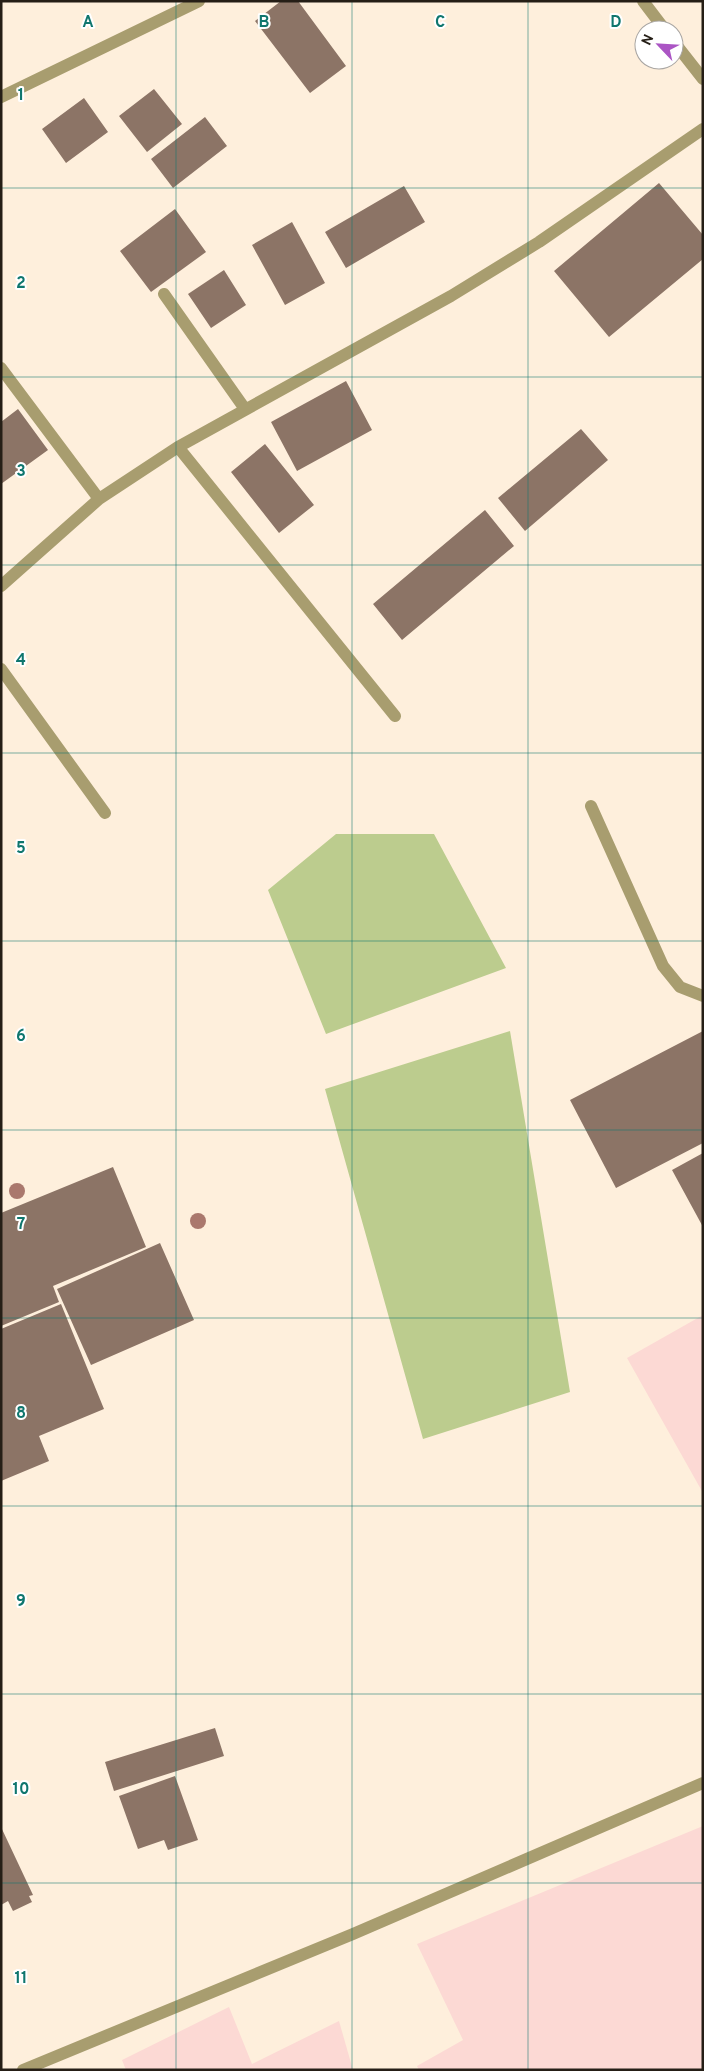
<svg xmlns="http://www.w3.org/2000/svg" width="704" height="2071" font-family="Overpass,sans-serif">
  <rect width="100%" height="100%" fill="#feefdc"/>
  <path fill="#fcd9d4" d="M703 1315V1493L627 1358Z
    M703 1826V2070H419L417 2066 463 2040 417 1944Z
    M229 2007 252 2064 339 2021 353 2070H126L122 2060Z"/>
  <path fill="#bccc8e" d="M336 834H434L506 968 326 1034 268 890Z
    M510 1031 570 1392 423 1439 325 1089Z"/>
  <path fill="#8c7466" d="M281 1H298L346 66 310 93 255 21Z
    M154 89 182 124 147 152 119 116Z
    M84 98 108 132 66 163 42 129Z
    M205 117 227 146 173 188 151 159Z
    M659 183 703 235V259L609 337 554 271Z
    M404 186 425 222 346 268 325 232Z
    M175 209 206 252 151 292 120 251Z
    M292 222 325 283 285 305 252 245Z
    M224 270 246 305 211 328 188 294Z
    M346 381 372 430 297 471 271 422Z
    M18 409 48 450 1 484V422Z
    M581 429 608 460 525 531 498 498Z
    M265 444 314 505 279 533 231 472Z
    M485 510 514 546 402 640 373 604Z
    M703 1031V1143L616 1188 570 1100Z
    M703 1153V1227L672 1170Z
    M113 1167 146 1247 53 1286 59 1302 1 1326V1213Z
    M160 1243 194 1320 91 1365 57 1289Z
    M61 1304 104 1409 39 1436 49 1461 1 1481V1329Z
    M215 1728 224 1756 114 1791 105 1762Z
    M175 1776 198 1840 168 1850 164 1840 138 1849 119 1796Z
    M1 1827 33 1895 29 1896 32 1902 13 1911 8 1901 1 1905Z"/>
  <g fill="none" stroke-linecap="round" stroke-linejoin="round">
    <path stroke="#a89d6f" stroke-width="12" d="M643 1 665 30
      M674 42 703 79
      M1 97 199 1
      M164 294 245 409
      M1 368 99 499
      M178 447 395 716
      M1 586 99 499 178 447 451 296 539 242 703 129
      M1 669 105 813
      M591 806 663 966 680 987 703 996
      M23 2070 353 1934 703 1783"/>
  </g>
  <g fill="#aa786d">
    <circle cx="17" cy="1191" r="8"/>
    <circle cx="198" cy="1221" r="8"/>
  </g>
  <path fill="none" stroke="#0f766e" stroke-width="1" stroke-opacity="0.55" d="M176 1V2070M352 1V2070M528 1V2070M1 188H703M1 377H703M1 565H703M1 753H703M1 941H703M1 1130H703M1 1318H703M1 1506H703M1 1694H703M1 1883H703"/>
  <g font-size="16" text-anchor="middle" font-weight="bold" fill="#0f766e" stroke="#fff" stroke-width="4" stroke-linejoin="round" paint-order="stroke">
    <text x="88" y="27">A</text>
    <text x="264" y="27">B</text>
    <text x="440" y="27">C</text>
    <text x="616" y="27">D</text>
    <text x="21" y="100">1</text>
    <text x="21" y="288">2</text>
    <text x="21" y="476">3</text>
    <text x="21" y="665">4</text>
    <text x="21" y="853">5</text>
    <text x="21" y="1041">6</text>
    <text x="21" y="1229">7</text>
    <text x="21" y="1418">8</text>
    <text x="21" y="1606">9</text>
    <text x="21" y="1794">10</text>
    <text x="21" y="1983">11</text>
  </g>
  <rect width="704" height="2071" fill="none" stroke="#251e16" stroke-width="5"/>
  <g transform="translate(659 45) rotate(295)"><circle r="24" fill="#ffffff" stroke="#a8a5a2"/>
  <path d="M0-4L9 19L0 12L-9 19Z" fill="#ab55c4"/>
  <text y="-8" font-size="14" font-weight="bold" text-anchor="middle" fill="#251e16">N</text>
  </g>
</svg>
